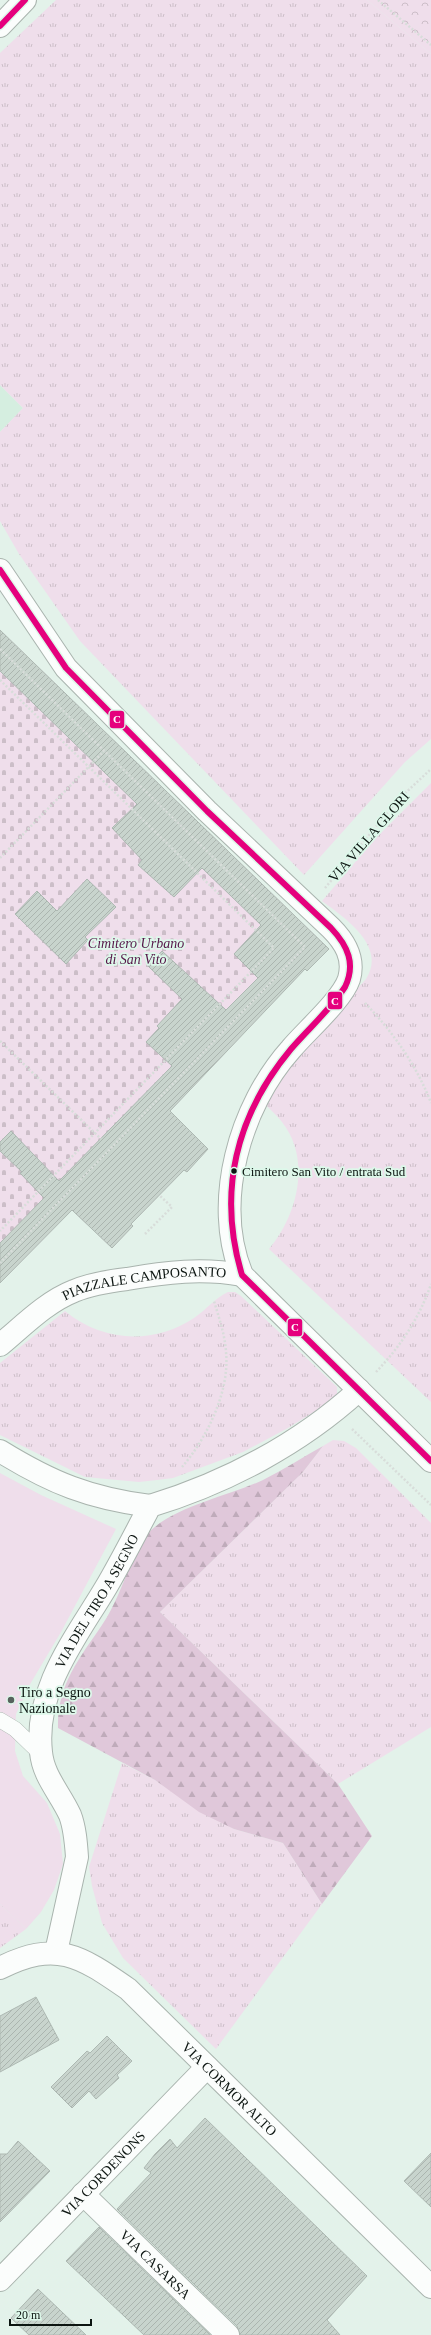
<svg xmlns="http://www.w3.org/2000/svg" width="431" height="2335" font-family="'Times New Roman',serif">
  <defs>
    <pattern id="grass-tufts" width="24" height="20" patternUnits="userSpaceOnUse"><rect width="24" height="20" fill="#efdeeb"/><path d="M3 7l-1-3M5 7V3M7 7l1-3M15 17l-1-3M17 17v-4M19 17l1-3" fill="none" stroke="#ccbec8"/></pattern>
    <pattern id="forest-firs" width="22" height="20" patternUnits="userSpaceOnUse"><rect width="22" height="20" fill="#e0c8da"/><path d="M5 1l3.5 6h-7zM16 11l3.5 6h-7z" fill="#bfabba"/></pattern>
    <pattern id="cemetery-stones" width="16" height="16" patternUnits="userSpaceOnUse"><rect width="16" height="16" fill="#efdeeb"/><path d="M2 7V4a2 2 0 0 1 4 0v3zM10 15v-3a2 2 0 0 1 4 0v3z" fill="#ccbec8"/></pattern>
    <pattern id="park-crowns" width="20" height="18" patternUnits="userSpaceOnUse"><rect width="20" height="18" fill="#efdeeb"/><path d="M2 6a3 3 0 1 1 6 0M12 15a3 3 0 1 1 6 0" fill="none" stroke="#ccbec8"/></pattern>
    <pattern id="building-hatch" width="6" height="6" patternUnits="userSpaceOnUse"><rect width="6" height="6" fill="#c8d4cd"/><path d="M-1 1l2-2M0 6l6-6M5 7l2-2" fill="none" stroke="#abb5af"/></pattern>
  </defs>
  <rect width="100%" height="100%" fill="#e3f2ea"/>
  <path fill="#d5eee0" d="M0 385 23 408 0 432Z"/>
  <path fill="url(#grass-tufts)" d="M56 0H367L431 54V739L405 762 304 875 80 641 19 554 0 521V432L23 408 0 385V53Z
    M431 783V1402L269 1249C297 1216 312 1160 282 1122 277 1115 269 1109 263 1102L275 1081 366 979C387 946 345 918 322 901L374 840Z
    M228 1292H235L241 1296 337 1387V1395L322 1407 288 1428 243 1452 173 1478 157 1480 139 1482 85 1477 0 1435V1363L65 1311C102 1342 154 1345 194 1318 206 1310 215 1298 228 1292Z
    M333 1440 344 1441 356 1448 431 1523V1727L338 1784 160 1612 303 1472 323 1446Z
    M122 1763 155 1780 234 1829 283 1843 322 1904 216 2049 123 1958 102 1923 92 1886 89 1867Z
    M0 1904 26 1929 0 1948Z"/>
  <path fill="url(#forest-firs)" d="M323 1446 303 1472 160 1612 338 1784 372 1836 322 1904 283 1843 234 1829 199 1812 155 1780 58 1728C57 1685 79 1659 102 1625 115 1606 123 1582 132 1562 135 1555 138 1546 142 1540 165 1508 227 1497 263 1480 283 1470 303 1457 323 1446Z"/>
  <path fill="url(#cemetery-stones)" d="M0 630 329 949 307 971 305 969 170 1111 208 1149 187 1172 184 1170 131 1224 133 1226 112 1248 72 1210 0 1283Z"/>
  <path fill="url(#park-crowns)" d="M367 0H431V54Z"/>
  <path fill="#efdeeb" d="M0 1473 41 1495 116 1529 61 1632 29 1686 16 1714 15 1751 23 1776 47 1803 60 1834 63 1864 54 1890 41 1912 26 1929 0 1904Z"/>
  <path fill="url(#building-hatch)" stroke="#adb8b2" d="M0 630 329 949 307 971 305 969 170 1111 208 1149 187 1172 184 1170 131 1224 133 1226 112 1248 72 1210 0 1283V1243L44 1198 20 1173 22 1172 0 1151V1142L11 1131 59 1181 172 1066 146 1042 159 1028 157 1026 182 999 148 966 162 951 226 1010 258 978 234 954 261 925 202 868 174 897 138 865 142 860 112 828 137 804 0 671Z
    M87 879 116 907 85 937 88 940 66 964 15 914 37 891 57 911Z
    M36 1997 59 2040 0 2072V2016Z
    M107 2036 132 2061 117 2075 119 2078 96 2099 89 2091 72 2108 51 2087 87 2051 90 2053Z
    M205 2118 367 2276 327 2320 340 2335H240L237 2326 117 2209 151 2173 144 2168 155 2154 170 2139 177 2148Z
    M18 2141 50 2171 0 2222V2154H7Z
    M431 2153V2207L404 2181Z
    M99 2227 210 2335H144L66 2261Z
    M38 2289 86 2335H29L11 2318Z"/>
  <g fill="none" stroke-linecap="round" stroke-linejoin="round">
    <g stroke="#a9b4ae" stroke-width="16">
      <path id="service" d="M0 1720 15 1729 41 1754"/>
    </g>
    <g stroke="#a9b4ae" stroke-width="24">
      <g id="minor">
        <path id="s1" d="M0 1345C23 1326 46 1302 74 1291 90 1284 110 1281 127 1279 166 1272 203 1268 242 1275"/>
        <path d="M0 1451C52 1483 89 1498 150 1506"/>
        <path id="s2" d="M56 1952 77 1857C76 1843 75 1828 70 1815 60 1793 43 1776 41 1752 34 1690 75 1639 105 1589 121 1562 135 1534 150 1506 226 1483 300 1444 359 1390"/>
        <path id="s3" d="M0 1968C56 1940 79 1955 128 1989L431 2287"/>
        <path id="s4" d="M83 2194 228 2335"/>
        <path id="s5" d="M0 2280 207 2067"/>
      </g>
    </g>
    <g stroke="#a9b4ae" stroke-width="24">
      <path id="tertiary" d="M0 26 25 0
        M0 570 66 668 207 811 331 928C345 942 355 958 349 979 342 1000 306 1031 291 1049 240 1106 212 1202 242 1275L431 1461"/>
    </g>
    <path stroke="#d8ddda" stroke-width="2.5" stroke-dasharray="2 2" stroke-linecap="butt" d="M378 0 431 45
      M0 649 305 947 0 1263
      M0 680 274 948 0 1231
      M0 858 104 751
      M325 888 399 799 431 769
      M365 1003C393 1032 417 1066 431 1103
      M0 1041 101 1139
      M145 1234 172 1207 159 1195
      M376 1372C400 1347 420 1317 431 1284
      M352 1429 431 1505
      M182 1467C207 1438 230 1391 226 1352 225 1335 219 1318 214 1301"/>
    <use href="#service" stroke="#fbfdfc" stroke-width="15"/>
    <use href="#minor" stroke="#fbfdfc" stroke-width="22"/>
    <use href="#tertiary" stroke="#fbfdfc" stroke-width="22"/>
    <g stroke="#ddf8ea" stroke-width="9">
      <path id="bus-1" d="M0 26 25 0
        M0 570 66 668 207 811 331 928C348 946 356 964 345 987 330 1010 309 1028 291 1049 236 1115 217 1192 242 1275L431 1461"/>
    </g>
    <use href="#bus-1" stroke="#e5007d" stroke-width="6"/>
  </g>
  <circle fill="#0c1511" stroke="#ddf8ea" stroke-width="1.5" cx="234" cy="1171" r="3.5"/>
  <circle fill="#57625d" stroke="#ddf8ea" stroke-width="1.5" cx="11" cy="1700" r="4"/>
  <g text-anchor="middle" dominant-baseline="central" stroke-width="3.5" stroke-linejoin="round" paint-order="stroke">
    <g font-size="13" fill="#0c1511" stroke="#ddf8ea" text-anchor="start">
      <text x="242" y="1171">Cimitero San Vito / entrata Sud</text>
    </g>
    <g font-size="14" fill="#0c1511" stroke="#ddf8ea">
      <text transform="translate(369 837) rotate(-49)">VIA VILLA GLORI</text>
      <text stroke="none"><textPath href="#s1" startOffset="163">PIAZZALE CAMPOSANTO</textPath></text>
      <text stroke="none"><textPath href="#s2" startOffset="374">VIA DEL TIRO A SEGNO</textPath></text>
      <text stroke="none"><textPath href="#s3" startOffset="282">VIA CORMOR ALTO</textPath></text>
      <text stroke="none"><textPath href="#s5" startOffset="148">VIA CORDENONS</textPath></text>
      <text stroke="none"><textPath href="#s4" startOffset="101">VIA CASARSA</textPath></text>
    </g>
    <g font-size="14" font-style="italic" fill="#561649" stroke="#ddf8ea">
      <text x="136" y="943">Cimitero Urbano<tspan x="136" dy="16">di San Vito</tspan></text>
    </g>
    <g font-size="14" fill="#0c1511" stroke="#ddf8ea" text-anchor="start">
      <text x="19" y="1692">Tiro a Segno<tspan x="19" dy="16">Nazionale</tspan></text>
    </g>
  </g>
  <g stroke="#ddf8ea" stroke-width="1.5">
    <rect x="109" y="710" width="16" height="19" rx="4" fill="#e5007d"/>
    <rect x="327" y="991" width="16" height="19" rx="4" fill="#e5007d"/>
    <rect x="287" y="1318" width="16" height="19" rx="4" fill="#e5007d"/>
  </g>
  <g font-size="11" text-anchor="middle" font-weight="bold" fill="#fff">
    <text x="117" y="723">C</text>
    <text x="335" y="1005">C</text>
    <text x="295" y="1331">C</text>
  </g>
  <path d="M10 2319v6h81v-6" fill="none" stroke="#0c1511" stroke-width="2"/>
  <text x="16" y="2319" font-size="12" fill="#0c1511" stroke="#ddf8ea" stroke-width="3" paint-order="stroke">20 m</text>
</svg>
